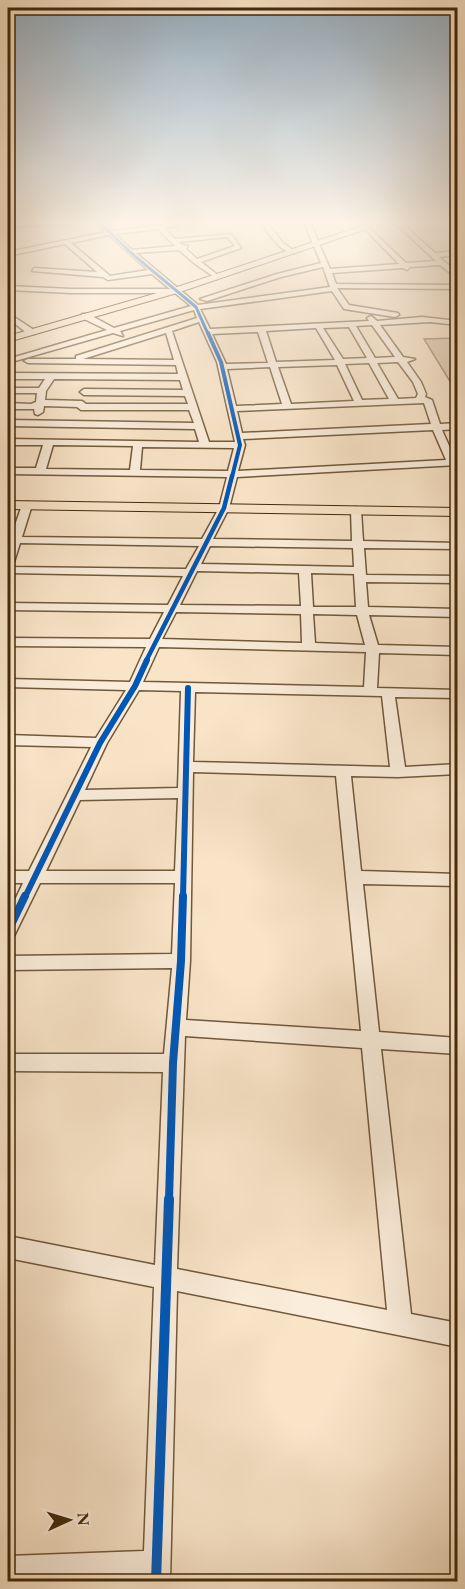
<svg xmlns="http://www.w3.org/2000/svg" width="465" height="1589" font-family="'EB Garamond',serif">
  <rect width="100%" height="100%" fill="#f9e4c8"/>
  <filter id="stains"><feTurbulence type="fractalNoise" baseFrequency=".00333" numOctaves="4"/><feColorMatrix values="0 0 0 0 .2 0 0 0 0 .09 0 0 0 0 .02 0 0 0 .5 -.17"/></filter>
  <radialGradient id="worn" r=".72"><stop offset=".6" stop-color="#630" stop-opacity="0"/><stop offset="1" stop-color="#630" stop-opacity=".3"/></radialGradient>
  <path fill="#dac4a7" stroke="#8e7658" stroke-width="1.5" d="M457 338H458L457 393 424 339Z"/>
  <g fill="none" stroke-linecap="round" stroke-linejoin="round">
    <g stroke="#705838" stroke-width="3">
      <path id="minor" d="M75 222 72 224 8 227V223Z
        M96 222H103L112 231 175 223 177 226 164 228 175 239 231 234 241 248 201 262 219 276 217 279 194 263 179 250 136 253 198 305 330 287 323 267 281 277 207 301 200 299 277 274 321 263 304 222H310L330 269 399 264 365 229 367 226 406 263 436 261 394 222H401L435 253 458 251V255L439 257 458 273V279L440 265 410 267 407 270 403 268 332 273 336 284 458 285V289L337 288 349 305 398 313 399 315 395 317 344 309 332 291 200 309 210 329 369 321 367 318 371 316 377 321 422 317 458 321V325L430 322 380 325 403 357 415 359 407 362 421 382 426 394 425 397 432 400 440 424 458 423V429L442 430 455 459H458V465L237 477 229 508 213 539 352 541 351 510 356 507 361 510 363 541 458 543V549L364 548 366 575 458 576V583L366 582 368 607 458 609V617L369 615 378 645 458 647V655L379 653 377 688 458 690V698L395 697 405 767 458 764V774L398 777 351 776 361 871 458 874V886L363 884 379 1032 458 1038V1054L381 1049 411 1314 458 1323V1347L177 1291 170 1582H142L143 1578 8 1582V1556L144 1551 154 1287 8 1258V1236L155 1265 163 1072 8 1071V1054H164L172 968 8 970V956L172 954 175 883H40L14 936 8 938V915L23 883H8V871H29L91 747 8 745V735L96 738 126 690 8 687V679L130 682 146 647 8 646V638L150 639 164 612 8 610V603L168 605 183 576 8 573V567L186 569 199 546 20 543 14 562 8 565V537H11L22 505 27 502 32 505 22 537 202 539 219 508 227 477 8 474V468H36L43 445H8V439L199 442 195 429 8 426V420L194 423 189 410H81L77 407 44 406 43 412 38 415 35 414 34 409H8V403L31 404 36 402 37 393H8V388H39L45 379H8V373L178 374 176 365 28 363 24 361 28 359H76V356L197 318 194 310 120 331 123 336 113 333 8 363V359L107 330 82 318V314H88L114 328 191 306 175 293H71L8 290V286L71 289H170L152 274 108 280 103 277 32 271 34 268 97 272 65 244 8 256V252L106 232ZM158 229 175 246 132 250 115 234ZM109 235 148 270 110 276 71 243ZM227 237 235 246 197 259 186 249 188 246 182 245 179 242ZM199 322 217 362 235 442H209L172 331ZM372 325 395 357 375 358 356 326ZM349 327 367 358 343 359 323 328ZM316 328 335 360 276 362 266 331ZM258 332 268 363 226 364 212 334ZM166 333 174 360 83 359ZM398 362 413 382 418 394 416 398 398 399 377 363ZM369 363 389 399 362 400 345 364ZM337 365 354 401 291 404 278 367ZM270 367 282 404 236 406 227 369ZM54 379 180 380 183 390 84 389 80 392 84 395 185 396 188 404H86L82 401 45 400 46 391ZM424 403 431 424 242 433 237 411ZM433 430 446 460 238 471 245 445 243 439ZM53 445 133 446 130 470 46 469ZM142 447 234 448 228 471 140 470ZM210 546 353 548 354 567 201 564ZM197 571 299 573 301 606 180 605ZM311 573 354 574 356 607H313ZM176 612 301 614 302 643 162 639ZM313 614 357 615 365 645 315 643ZM159 647 366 652 364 687 143 682ZM139 690 181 691 178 788 85 790 107 743ZM195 692 382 696 390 767 193 762ZM193 772 336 776 361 1031 186 1020 190 961ZM178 798 175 871H46L80 800ZM185 1036 362 1048 387 1310 177 1269Z
        M261 222H267L282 242 294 251V253C280 253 269 233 261 222Z
        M8 313 34 330V334H28L8 318Z"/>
    </g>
    <g stroke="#422908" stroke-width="2">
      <path id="major" d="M374 222H387L177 293 8 342V336L171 289Z
        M8 501 458 508V516L8 509Z"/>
    </g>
    <use href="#minor" fill="#fbeddb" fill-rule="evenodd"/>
    <use href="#major" fill="#f9e4c8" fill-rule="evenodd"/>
    <g stroke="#fbeddb" stroke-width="4.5">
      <path id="cycleway-far5" d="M99 222 130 252 196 307 208 334"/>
    </g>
    <g stroke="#fbeddb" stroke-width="6">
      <path id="cycleway-far4" d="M208 333 221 362 240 445 232 477"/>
    </g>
    <g stroke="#fbeddb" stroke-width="8">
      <path id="cycleway-far3" d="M146 661 224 508 232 476"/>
    </g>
    <g stroke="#fbeddb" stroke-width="10">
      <path id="cycleway-far2" d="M25 897 100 743 135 686 147 660
        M183 897 188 688"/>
    </g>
    <g stroke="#fbeddb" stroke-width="11">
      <path id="cycleway-far1" d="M8 931 25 896
        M169 1200 173 1063 181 961 183 896"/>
    </g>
    <g stroke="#fbeddb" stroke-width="14">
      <path id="cycleway" d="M156 1582 169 1199"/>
    </g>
    <use href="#cycleway-far5" stroke="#0057b8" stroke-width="3"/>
    <use href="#cycleway-far4" stroke="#0057b8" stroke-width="4"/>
    <use href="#cycleway-far3" stroke="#0057b8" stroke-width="4.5"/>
    <use href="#cycleway-far2" stroke="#0057b8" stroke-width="6"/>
    <use href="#cycleway-far1" stroke="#0057b8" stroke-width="8"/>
    <use href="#cycleway" stroke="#0057b8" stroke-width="10"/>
  </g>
  <linearGradient id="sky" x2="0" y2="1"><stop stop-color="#96aec1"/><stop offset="0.5" stop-color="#fcf3e6"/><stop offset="1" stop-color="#fcf3e6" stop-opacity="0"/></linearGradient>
  <rect width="465" height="445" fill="url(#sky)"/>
  <rect width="465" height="1589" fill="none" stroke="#f9e4c8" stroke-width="30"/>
  <rect x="9" y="9" width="447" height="1571" fill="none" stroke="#422908" stroke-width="3"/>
  <rect x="15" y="15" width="435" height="1559" fill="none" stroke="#422908" stroke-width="1.5"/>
  <g transform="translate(69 1520) rotate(86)" stroke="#fbeddb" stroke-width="4.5" paint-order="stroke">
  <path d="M0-4.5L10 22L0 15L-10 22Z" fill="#422908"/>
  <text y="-9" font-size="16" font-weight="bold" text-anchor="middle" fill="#422908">N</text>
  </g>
  <rect width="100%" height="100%" filter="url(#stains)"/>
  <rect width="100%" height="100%" fill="url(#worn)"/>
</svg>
